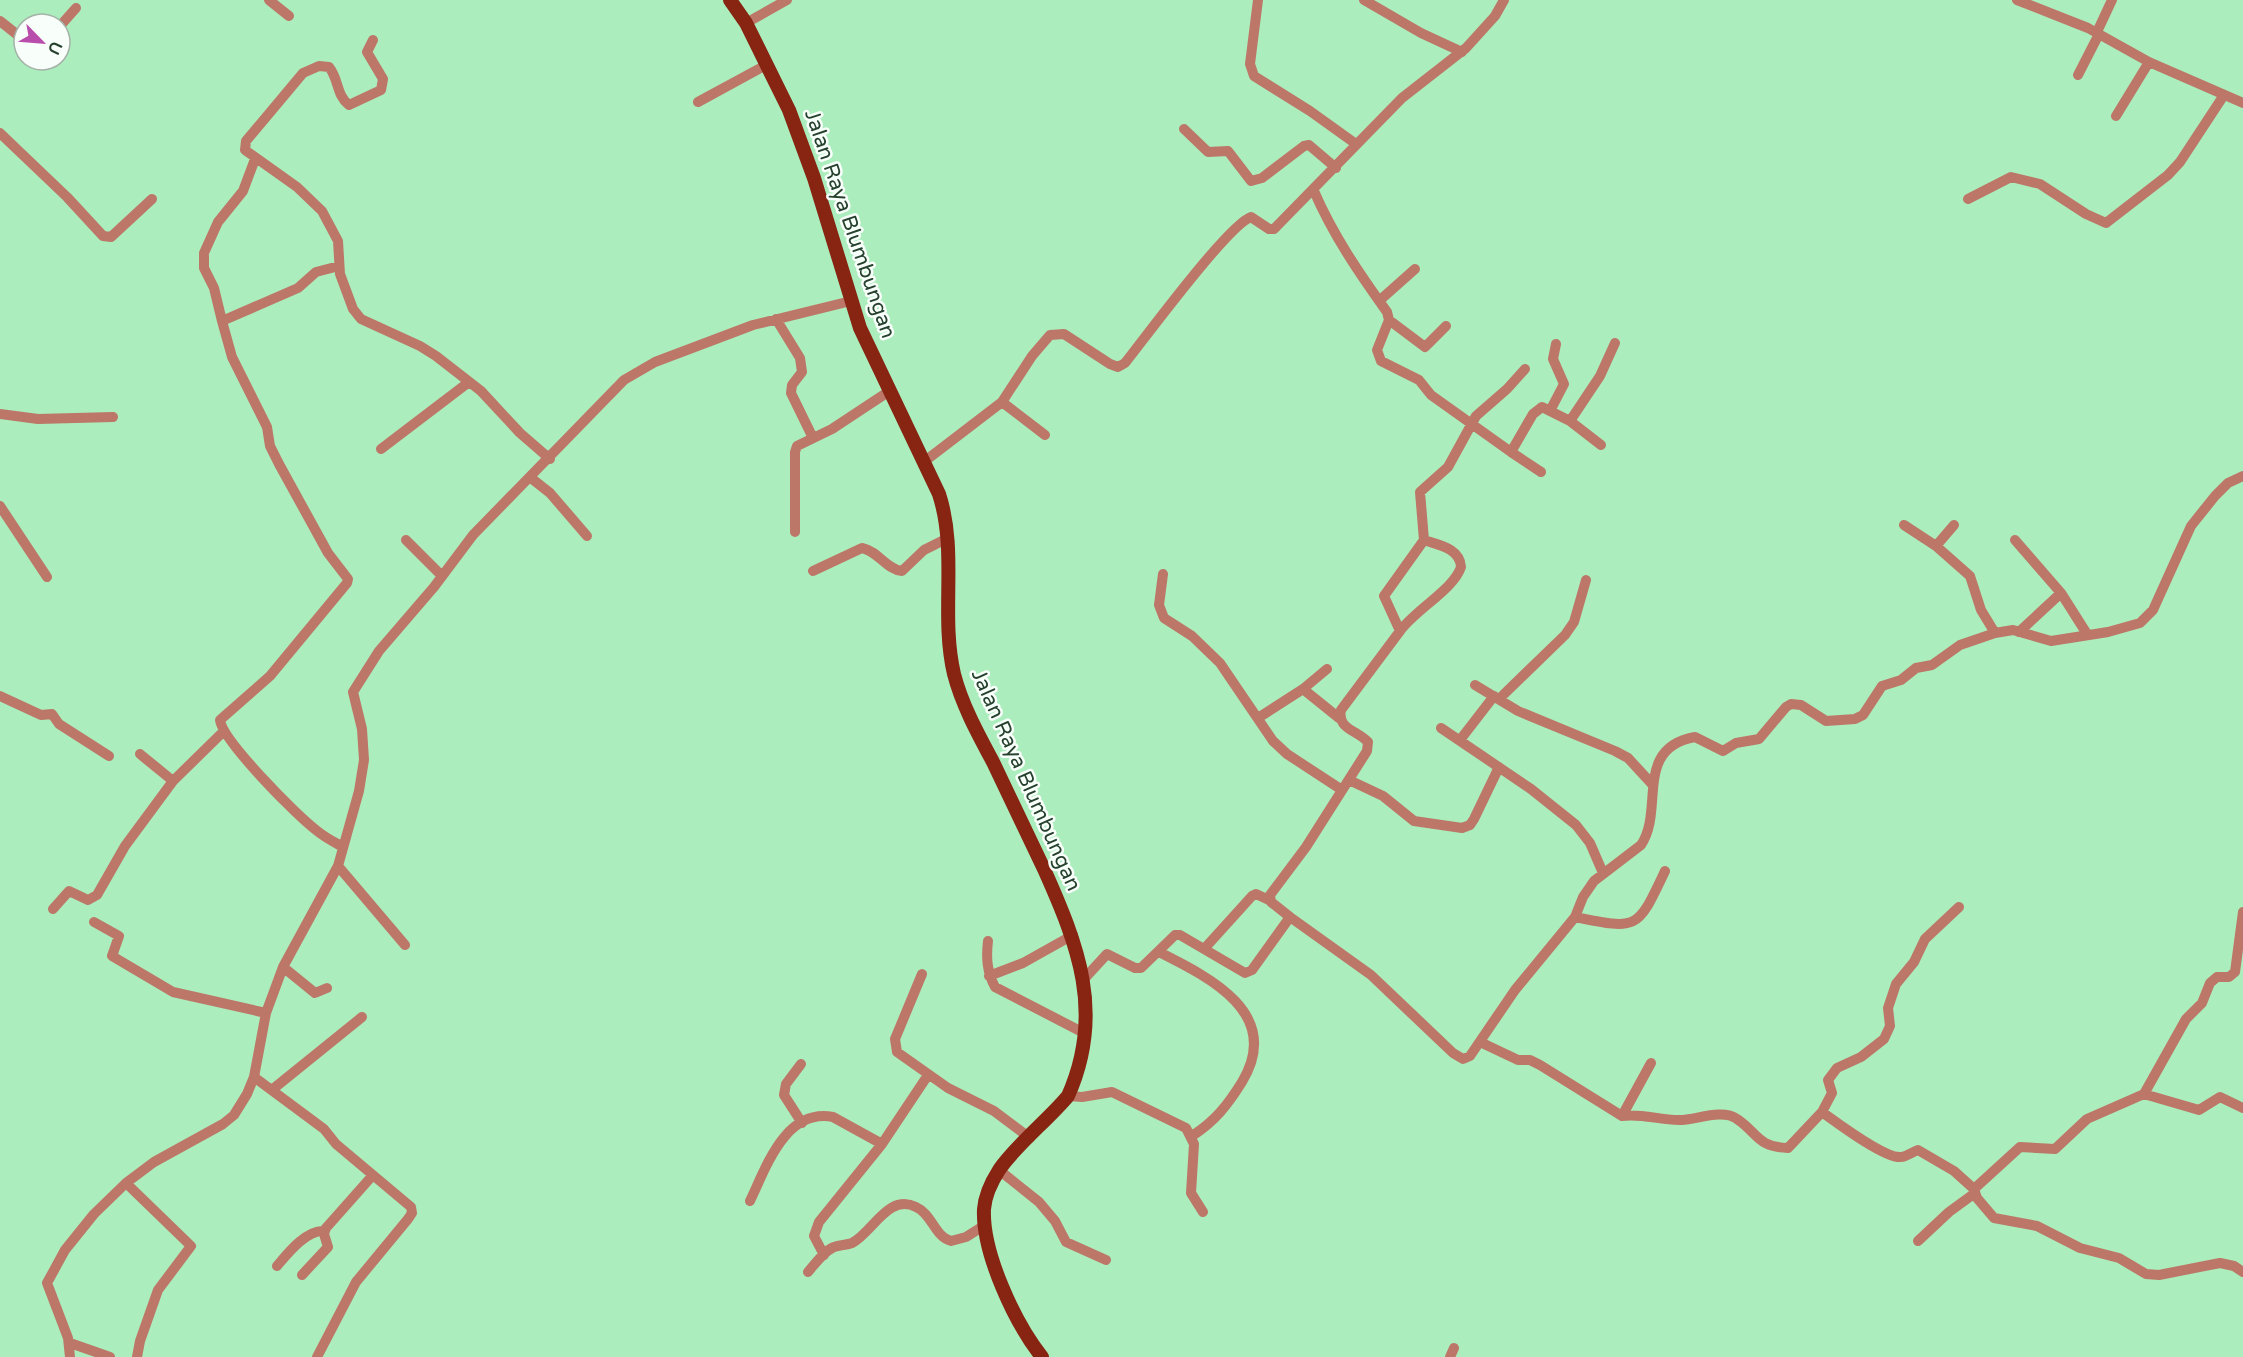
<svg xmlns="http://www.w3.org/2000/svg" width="2243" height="1357" font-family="'Varela Round',sans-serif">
  <rect width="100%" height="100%" fill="#acedbd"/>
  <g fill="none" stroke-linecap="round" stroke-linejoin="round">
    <path stroke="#bd7769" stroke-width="10" d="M269 0 289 16
      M1258 0 1250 64 1254 76 1310 111 1356 144
      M1364 0 1421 33 1462 52
      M2017 0 2088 28 2149 62 2243 103
      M0 21 24 40
      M746 23 787 0
      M60 26 76 8
      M2097 32 2112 0
      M373 40 367 52 383 79 381 90 349 105C336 95 339 79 329 67L319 66 303 73 246 141 245 150 297 187 322 211 338 241 340 274 353 309 361 319 420 346 436 356 481 391 520 433 550 459
      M2078 75 2099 34
      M698 102 768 64
      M2116 116 2149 62
      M1184 129 1208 152 1228 151 1251 181 1262 178 1304 146 1309 145 1336 168
      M0 133 67 197 103 236 111 237 152 199
      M1314 191C1333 235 1359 273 1387 312L1389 320 1377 350 1381 361 1419 380 1431 395 1511 452 1533 414 1542 407 1570 421 1601 445
      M1968 199 2011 177 2040 184 2086 214 2106 223 2168 175 2180 162 2224 95
      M339 266 316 272 298 288 222 321 232 357 267 427 270 446 279 464 328 553 348 579 347 583 270 676 220 720C222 740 297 816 316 830 324 837 334 842 343 847
      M1379 301 1415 269
      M776 319 800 358 802 372 792 385 791 393 813 438
      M1389 320 1425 347 1446 326
      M222 321 214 288 204 268V253L218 222 243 191 255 159
      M1002 402 1045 435
      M1551 409 1564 384 1553 359 1556 344
      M0 414 38 419 113 417
      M1570 421 1600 376 1615 343
      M381 449 469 382
      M1511 452 1541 472
      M925 461 1002 402 1032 356 1050 335 1064 334 1110 364 1118 367 1125 363C1145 338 1228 225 1251 217L1269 229H1274L1402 98 1466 48 1495 16 1504 0
      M531 478 550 493 587 536
      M0 506 47 577
      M1904 525 1936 546
      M1954 525 1936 546 1970 576 1981 610 1995 633
      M795 532V452L797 446 832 429 891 390
      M406 540 442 576
      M2015 540 2061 593 2087 634
      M813 571 862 548C878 551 887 570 902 571L924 550 948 538
      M1163 574 1159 605 1164 618 1192 636 1220 663 1273 741 1287 754 1342 790
      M1400 631C1415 610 1454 589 1461 567 1460 548 1438 545 1424 540L1420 492 1448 467 1476 416 1507 389 1525 369
      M2019 632 2061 593
      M1475 685 1518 711 1615 751 1628 758 1652 784
      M1303 689 1339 718
      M0 696 41 715 52 714 59 724 109 756
      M1499 699 1565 635 1574 622 1586 580
      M1258 718 1303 689 1327 669
      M1441 728 1531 789 1576 825 1590 843 1603 873
      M1460 740 1494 696
      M140 754 173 781 224 731
      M1349 780 1383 796 1414 821 1462 828 1470 825 1474 819 1499 767
      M338 866 405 945
      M53 909 69 891 88 900 97 895 125 846 173 781
      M1290 917 1271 902 1270 895 1306 847 1367 751 1368 742C1357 730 1337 729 1341 710L1400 631 1384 596 1424 540
      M1575 917C1639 930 1637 930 1665 871
      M94 922 119 936 112 956 173 992 266 1013
      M988 941C986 958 987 972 995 987L1084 1033
      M1204 949 1252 896 1256 894 1269 900
      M1159 952C1211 978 1283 1014 1242 1082 1227 1106 1215 1121 1192 1136
      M283 967 315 993 327 988
      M922 974 895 1039 897 1052 948 1088 994 1111 1030 1138
      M989 976 1023 963 1073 935
      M1084 979 1107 954 1135 968H1141L1175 935H1180L1245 973 1252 970 1290 917 1371 975 1453 1053 1463 1059 1470 1056 1515 990 1575 917 1583 897 1594 881 1641 845C1665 810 1633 748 1695 737L1723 751 1736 743 1759 739 1786 707 1791 704 1801 705 1826 721 1855 719 1863 715 1882 686 1901 680 1916 668 1932 665 1960 645 1995 633 2013 630 2051 641 2108 632 2140 623 2153 610 2191 526 2215 496 2228 483 2243 476
      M1480 1042 1518 1060H1530L1540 1065 1622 1116C1643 1113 1661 1121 1682 1120 1698 1119 1723 1109 1737 1119 1758 1133 1757 1147 1788 1148L1822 1112C1836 1122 1885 1159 1901 1157 1906 1157 1912 1152 1918 1150L1954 1171 1974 1189 1977 1198 1994 1218 2037 1226 2080 1248 2119 1258 2146 1274 2159 1275 2220 1263 2234 1266 2243 1272
      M801 1064 786 1084 784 1095 802 1123
      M254 1077 324 1129 336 1144 411 1207 412 1213 408 1219 356 1282 317 1357
      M273 1089 362 1017
      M2144 1094 2199 1110 2220 1097 2243 1108
      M1068 1096 1082 1097 1112 1092 1186 1128 1194 1144 1191 1193 1203 1212
      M1822 1112 1832 1093 1828 1080 1837 1068 1861 1057 1884 1039 1890 1026 1888 1008 1896 984 1914 962 1925 939 1959 907
      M1622 1116 1651 1063
      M999 1170 1039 1202 1055 1221 1066 1242 1106 1260
      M126 1183 191 1246 158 1290 140 1341 137 1357
      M1974 1189 2020 1147 2055 1149 2087 1119 2144 1094 2186 1019 2202 1003 2210 983 2217 977H2229L2235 972 2243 912
      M750 1201C766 1168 785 1108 833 1117L882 1144
      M1918 1241 1949 1212 1975 1193
      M824 1255 814 1236 819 1222 882 1144 928 1075
      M277 1266C288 1253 306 1230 324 1231
      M808 1272C815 1264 824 1251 834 1247 840 1245 847 1245 852 1243 873 1232 888 1193 916 1207 932 1214 935 1237 951 1241L966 1237 985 1225
      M302 1275 328 1247 324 1234 326 1228 373 1175
      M70 1343 110 1357
      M70 1357 68 1338 47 1283 65 1250 94 1214 126 1183 154 1162 223 1124 234 1115 247 1094 254 1077 266 1013 283 967 338 866 359 791 364 760 362 729 353 692 379 651 434 587 473 535 624 380 655 362 753 325 851 301
      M1450 1357 1454 1348"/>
    <path stroke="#872412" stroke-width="14" d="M730 0 746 23 789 110 814 178 860 328 939 494C958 552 940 615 954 674 962 705 978 734 993 762 1010 797 1027 833 1044 869 1078 945 1105 1013 1068 1096 1049 1119 1014 1147 999 1170 992 1181 985 1196 984 1209 982 1253 1015 1323 1042 1357"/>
  </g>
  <g text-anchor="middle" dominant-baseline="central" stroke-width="5" stroke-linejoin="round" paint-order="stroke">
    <g font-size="21" fill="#26412e" stroke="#f8fef9">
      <text transform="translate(850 224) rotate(71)">Jalan Raya Blumbungan</text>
      <text transform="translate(1026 780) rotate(66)">Jalan Raya Blumbungan</text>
    </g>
  </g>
  <g transform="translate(42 42) rotate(115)"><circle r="28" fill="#f8fef9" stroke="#a4b2a8" stroke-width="1.5"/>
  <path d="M0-4.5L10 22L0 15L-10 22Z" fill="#b94dac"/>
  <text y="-9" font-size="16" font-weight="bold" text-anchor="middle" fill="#26412e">U</text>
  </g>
</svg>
